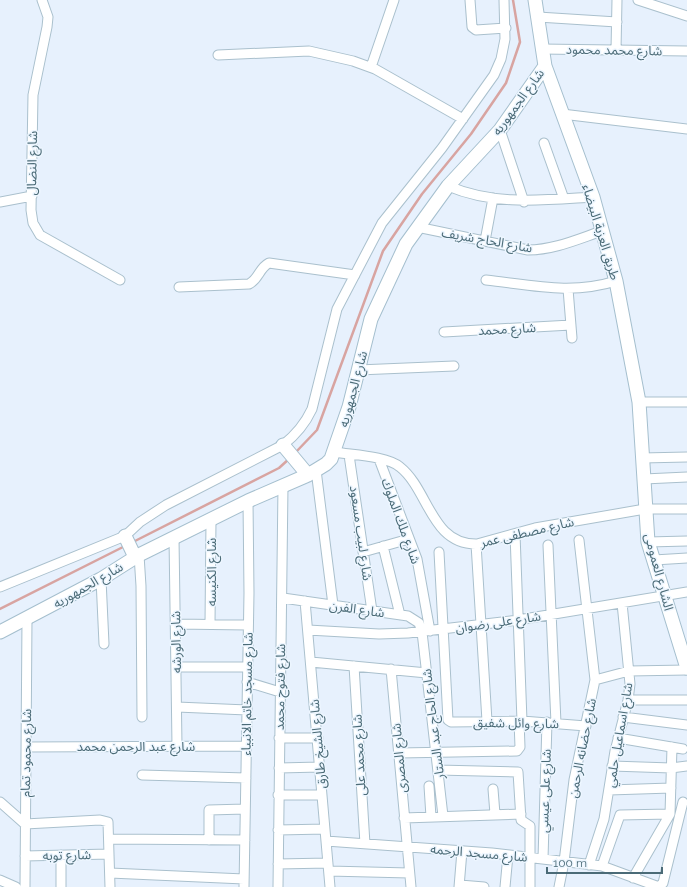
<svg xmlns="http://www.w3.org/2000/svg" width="687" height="887" font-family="Raleway,'Noto Sans Arabic',sans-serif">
  <rect width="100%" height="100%" fill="#e7f1fd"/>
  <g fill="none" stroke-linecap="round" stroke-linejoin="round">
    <path stroke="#d8a4a1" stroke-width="2.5" d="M295 453 317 430 383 251 422 194 471 134 506 83 520 42 513 0
      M133 542 279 468 290 458
      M0 609 125 546"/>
    <g stroke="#aac0cd" stroke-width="11">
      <path id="street" d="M42 0 48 17 47 27 33 95 31 210 33 223 40 235 120 280
        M470 0 472 27 476 30 506 28
        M638 0 687 16
        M538 17 617 22
        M541 49 687 51
        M616 50 617 0
        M218 55 309 51 353 61 375 69 463 119
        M371 67 394 0
        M562 114 687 129
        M500 130 524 202
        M544 143 564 199
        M448 186C495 206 543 200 593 197
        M0 202 32 196
        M417 227 528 250C554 250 578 239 602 231
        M485 241 493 198
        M486 280C532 285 571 295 616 281
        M179 287 249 284C259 279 259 268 269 263L355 275
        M568 289 572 338
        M444 332 571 325
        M358 370 454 366
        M639 402H687
        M335 452C352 455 387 456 400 467 429 490 431 545 477 544L535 528 645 509H687
        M349 455 372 611
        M642 458 687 457
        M379 459 417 559 430 631
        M316 470 333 605
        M644 479 687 477
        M515 534 522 721
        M174 538 177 746
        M648 542 687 541
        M476 544 487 721
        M548 545 556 723
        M383 546 400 615
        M363 552 409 539
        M439 552 448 720 451 722 522 721 586 726
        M139 555 141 586 142 717
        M654 560 687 558
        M101 579 104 644
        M0 587 125 536 140 522 166 505 283 445C297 434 305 424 312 409L337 309 382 223 442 148 494 75 501 59 505 39 504 0
        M283 598 408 616 419 623 422 632 443 816
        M305 601 330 887
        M176 624 248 625
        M210 624 211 520
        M308 630 379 634 408 633 518 620 687 592
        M311 662 427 673
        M354 666 365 844
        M176 667H247
        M391 669 411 887
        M595 680 629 671 687 670
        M247 682 280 692
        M628 700H687
        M177 707 247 710
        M623 717 687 725
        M279 738H318
        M618 738 683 749
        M26 747 246 746
        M399 753 517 751 520 747 519 721
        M612 766 671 768 687 766
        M279 768 320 767
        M438 770 518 772 521 820 530 826V887
        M142 775 246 778
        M429 786 431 817
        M493 789 495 814
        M609 790 671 788
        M278 795H322
        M0 802 25 824 100 820 108 822 110 887
        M404 818 521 814
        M278 830 325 829
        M109 839 245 840
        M209 840V810L245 809
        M326 841 492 853 602 866 659 887 663 883 683 802
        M61 855V887
        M25 856 109 854
        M543 859 547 722
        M278 864 328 863
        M589 865 604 819 615 751 628 700 630 684 622 603
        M602 866 620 815 670 814
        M329 871 409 873
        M110 873 244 879
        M633 878 670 814 672 747
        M0 880 16 887
        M460 885 484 887
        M25 887 27 619
        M244 887 249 593 248 501
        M278 887 283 486
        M459 887 462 851
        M505 887 508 855
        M559 887 564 862 574 780 595 680 579 540"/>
    </g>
    <g stroke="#a5bfce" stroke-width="15">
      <path id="secondary" d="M535 0 545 66 593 197 616 281 639 402 648 542 687 668
        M283 445 308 475
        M125 536 135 557
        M0 632 101 579 139 555 248 501 308 475 326 464 331 459 349 407 371 319 406 244 448 186 500 130 545 66"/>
    </g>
    <use href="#street" stroke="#fff" stroke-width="9"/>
    <use href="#secondary" stroke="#fff" stroke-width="13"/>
  </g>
  <g text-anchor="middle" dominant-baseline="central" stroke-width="3" stroke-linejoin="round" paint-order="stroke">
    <g font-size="13" fill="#4b6b77" stroke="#edf6ff">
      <text transform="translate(614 50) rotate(1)">شارع محمد محمود</text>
      <text transform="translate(518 102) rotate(-54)">شارع الجمهوريه</text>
      <text transform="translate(32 163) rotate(-89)">شارع النضال</text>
      <text transform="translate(601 232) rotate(73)">طريق العزبة البيضاء</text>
      <text transform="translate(487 240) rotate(10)">شارع الحاج شريف</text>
      <text transform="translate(507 329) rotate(-3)">شارع محمد</text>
      <text transform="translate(353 389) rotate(-75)">شارع الجمهوريه</text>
      <text transform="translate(401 521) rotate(70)">شارع ملك الملوك</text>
      <text transform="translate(527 532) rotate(-13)">شارع مصطفى عمر</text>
      <text transform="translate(361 533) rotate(82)">شارع لبيب مسعود</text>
      <text transform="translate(211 572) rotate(-90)">شارع الكنيسه</text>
      <text transform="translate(659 572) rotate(75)">الشارع العمومى</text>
      <text transform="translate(88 585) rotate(-30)">شارع الجمهوريه</text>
      <text transform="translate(357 609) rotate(8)">شارع الفرن</text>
      <text transform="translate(498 622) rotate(-8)">شارع على رضوان</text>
      <text transform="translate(176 642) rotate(-91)">شارع الورشه</text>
      <text transform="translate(280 687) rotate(-89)">شارع فتوح محمد</text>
      <text transform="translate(247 694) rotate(-89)">شارع مسجد خاتم الانبياء</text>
      <text transform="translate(516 723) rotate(1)">شارع وائل شفيق</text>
      <text transform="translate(433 724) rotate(-97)">شارع الحاج عبد الستار</text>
      <text transform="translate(619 735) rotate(-80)">شارع اسماعيل حلمي</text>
      <text transform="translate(318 744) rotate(-95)">شارع الشيخ طارق</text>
      <text x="136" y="746">شارع عبد الرحمن محمد</text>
      <text transform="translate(582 748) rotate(-79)">شارع حضانه الرحمن</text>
      <text transform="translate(26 753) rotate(-89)">شارع محمود تمام</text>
      <text transform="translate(359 755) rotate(-93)">شارع محمد على</text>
      <text transform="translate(399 758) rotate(-95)">شارع المصرى</text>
      <text transform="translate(545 791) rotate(-88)">شارع على عيسي</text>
      <text transform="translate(479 853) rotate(5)">شارع مسجد الرحمه</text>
      <text transform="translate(67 855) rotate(-1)">شارع توبه</text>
    </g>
  </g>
  <path d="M547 867v6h115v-6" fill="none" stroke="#4b6b77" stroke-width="2"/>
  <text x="553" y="867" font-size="12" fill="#4b6b77" stroke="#edf6ff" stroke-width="3" paint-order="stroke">100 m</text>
</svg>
